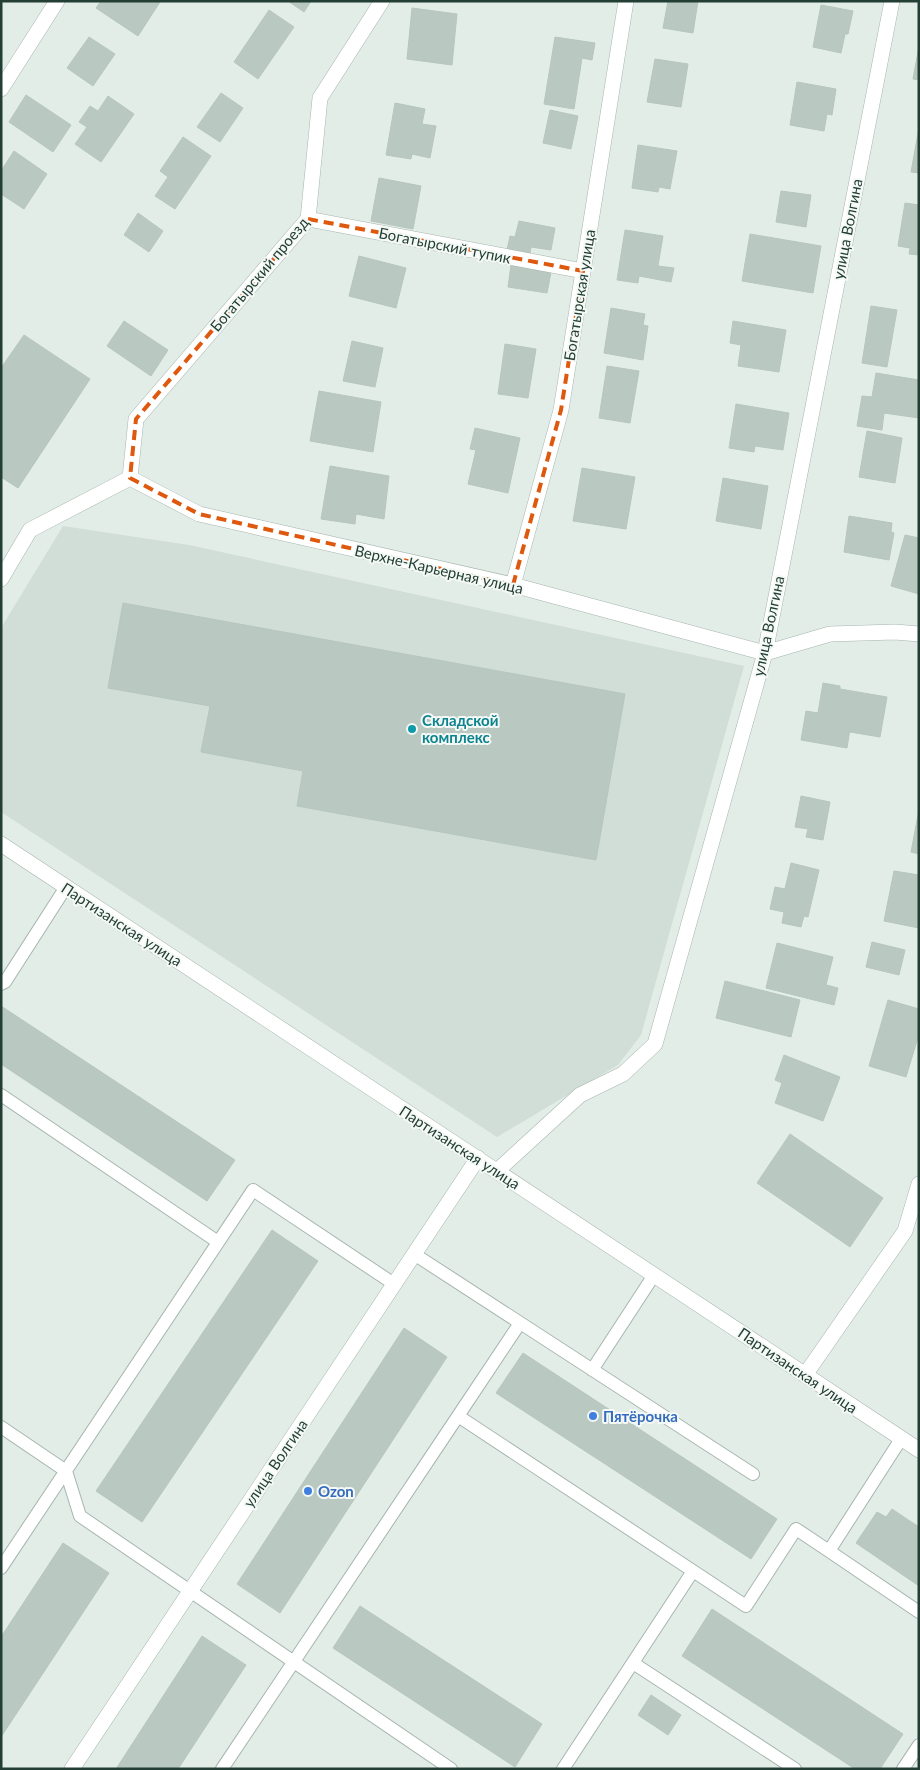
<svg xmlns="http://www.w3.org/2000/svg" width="920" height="1770" font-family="Lato,sans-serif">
  <rect width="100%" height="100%" fill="#e3ede8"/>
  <path fill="#d1ddd7" d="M63 526 189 545 744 666 641 1035 618 1065 497 1137 1 812V628Z"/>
  <path fill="#b9c8c1" stroke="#b6c6be" d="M101 1H159L160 2 138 36 96 8Z
    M288 1H311L304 12Z
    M668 1H698L693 33 663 28Z
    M821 5 853 11 848 34H845L841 53 813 47Z
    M412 8 457 14 452 65 407 59Z
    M269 10 294 27 258 79 234 62Z
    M89 37 115 54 93 86 67 68Z
    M555 37 595 43 592 60 582 58 574 109 544 104Z
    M919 46V80L913 79Z
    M655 59 688 64 681 107 647 102Z
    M797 82 836 89 832 115 827 114 824 131 790 125Z
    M221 93 243 108 220 142 197 127Z
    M26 95 71 125 53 152 9 122Z
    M108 96 134 114 101 162 75 144 87 127 79 122 90 106 98 111Z
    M395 103 425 109 422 124 436 126 430 158 412 154 411 159 386 155Z
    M550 110 578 116 571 149 543 143Z
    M919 128V173L911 172Z
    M183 137 211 156 175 209 155 196 168 177 160 171Z
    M638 145 677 151 670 189 659 187 658 192 632 188Z
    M14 151 47 174 24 209 1 194V171Z
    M379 178 421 186 413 229 371 221Z
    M781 191 811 195 806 227 776 222Z
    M905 203 919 205V255L909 254 910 248 898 246Z
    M138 213 163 231 149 252 124 235Z
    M519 221 555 228 551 250 531 247 530 254 507 250 510 236 515 237Z
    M625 230 663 236 658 266 674 268 671 282 639 276 638 283 617 280Z
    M750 234 821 246 813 293 742 281Z
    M359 256 406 268 396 308 349 296Z
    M511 265 551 272 547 293 508 287Z
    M871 306 897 310 887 367 862 363Z
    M611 308 645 314 643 325 648 326 643 360 604 353Z
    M124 321 168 350 151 376 107 346Z
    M733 321 786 330 779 372 738 366 741 345 730 343Z
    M24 335 90 379 18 488 1 477V368Z
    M352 341 383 348 375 387 343 381Z
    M505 344 536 349 528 398 498 394Z
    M607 366 639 371 630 423 599 418Z
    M876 373 919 380V418L884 413 882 430 857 426 862 396 872 397Z
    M319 391 381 402 373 452 310 441Z
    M736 404 789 413 783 450 755 446 754 452 729 448Z
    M475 428 520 438 508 493 468 484 476 450 470 449Z
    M867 431 902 438 895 483 859 477Z
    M330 466 389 476 384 519 356 514 355 524 321 519Z
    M582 468 635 477 626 529 573 521Z
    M723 478 768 486 761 529 716 521Z
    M849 516 892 523 891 532 894 533 889 560 844 552Z
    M905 535 919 538V594L891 586Z
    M123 603 625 694 596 860 297 806 303 771 201 752 210 706 108 688Z
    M823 683 840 686V689L887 697 880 737 850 732V729L847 748 801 740 806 711 818 713Z
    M801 796 830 802 823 840 806 837 808 829 795 827Z
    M919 810V854L911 852Z
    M791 863 819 870 808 917 804 916 801 927 782 923 784 912 770 909 775 887 785 889Z
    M894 871 919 875V928L884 921Z
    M872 942 905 950 899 975 866 967Z
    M777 943 833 957 826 985 838 988 834 1005 766 988Z
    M725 981 800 1000 791 1037 716 1018Z
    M888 1000 919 1009V1034L906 1077 869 1066Z
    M1 1006 235 1160 207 1201 1 1064Z
    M784 1055 840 1077 823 1121 775 1103 782 1083 775 1080Z
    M790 1134 883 1198 850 1247 757 1183Z
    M272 1230 318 1261 142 1522 96 1491Z
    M404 1328 447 1357 280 1613 237 1584Z
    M523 1353 777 1519 751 1559 496 1393Z
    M892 1509 919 1527V1586L856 1543 877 1512 886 1517Z
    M63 1543 109 1573 1 1737V1637Z
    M360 1606 542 1724 515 1767 333 1648Z
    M712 1609 903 1734 880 1769H855L682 1656Z
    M202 1636 246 1665 178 1769H116Z
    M651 1695 681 1715 668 1735 638 1715Z"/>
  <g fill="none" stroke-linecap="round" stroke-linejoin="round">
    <g stroke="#a6b5af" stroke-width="14">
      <path id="service" d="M1 984 5 982 66 887
        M1 1095 218 1242
        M414 1254 753 1474
        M592 1370 654 1275
        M458 1416 520 1323
        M1 1427 66 1471 80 1516 451 1769
        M829 1551 919 1612
        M1 1568 253 1190 394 1284
        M693 1571 746 1606 796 1529 829 1551 901 1439
        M633 1663 795 1769
        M222 1769 458 1416 693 1571 563 1769
        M903 1769 919 1745"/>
    </g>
    <g stroke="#a6b5af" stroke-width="16">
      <path id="minor" d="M1 89 57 1
        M308 219 583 271
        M130 478 199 514 513 585 765 653 830 634 895 632 919 634
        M130 478 136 419 308 219 320 98 382 1
        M1 579 30 530 130 478
        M513 585 561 410 626 1
        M497 1171 580 1095 623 1074 655 1044 765 653 892 1
        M805 1375 905 1231 919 1184"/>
    </g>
    <g stroke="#a6b5af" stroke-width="16">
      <path id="tertiary" d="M1 844 919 1450
        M72 1769 478 1158"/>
    </g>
    <use href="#service" stroke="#fff" stroke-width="12"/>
    <use href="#minor" stroke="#fff" stroke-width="15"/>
    <use href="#tertiary" stroke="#fff" stroke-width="15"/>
  </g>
  <path fill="none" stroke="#de580e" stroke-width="4" stroke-dasharray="10 6" stroke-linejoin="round" d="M308 219 583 271 561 410 513 585 199 514 130 478 136 419Z"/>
  <circle fill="#0f9aa8" stroke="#f4f9f6" stroke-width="2" cx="412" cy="729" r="5"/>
  <g fill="#3f7fe0" stroke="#f4f9f6" stroke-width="2">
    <circle cx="593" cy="1416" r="5"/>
    <circle cx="308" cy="1491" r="5"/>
  </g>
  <g text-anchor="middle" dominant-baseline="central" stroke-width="4" stroke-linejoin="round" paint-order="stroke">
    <g font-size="15" fill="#233e35" stroke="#f4f9f6">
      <text transform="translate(847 229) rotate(-79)">улица Волгина</text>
      <text transform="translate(445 245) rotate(11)">Богатырский тупик</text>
      <text transform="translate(259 274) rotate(-50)">Богатырский проезд</text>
      <text transform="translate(579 295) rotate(-81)">Богатырская улица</text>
      <text transform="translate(439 569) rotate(13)">Верхне-Карьерная улица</text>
      <text transform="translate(768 626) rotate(-78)">улица Волгина</text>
      <text transform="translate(122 924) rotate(33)">Партизанская улица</text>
      <text transform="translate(460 1147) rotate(33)">Партизанская улица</text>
      <text transform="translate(798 1370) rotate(34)">Партизанская улица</text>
      <text transform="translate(275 1463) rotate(-56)">улица Волгина</text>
    </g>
    <g font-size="15" font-weight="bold" fill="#0d838f" stroke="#f4f9f6" text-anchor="start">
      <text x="422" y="720">Складской<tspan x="422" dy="17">комплекс</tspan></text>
    </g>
    <g font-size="15" font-weight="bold" fill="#366cbe" stroke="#f4f9f6" text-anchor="start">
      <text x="603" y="1416">Пятёрочка</text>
      <text x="318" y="1491">Ozon</text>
    </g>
  </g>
  <rect width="920" height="1770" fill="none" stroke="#233e35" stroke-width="5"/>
</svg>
